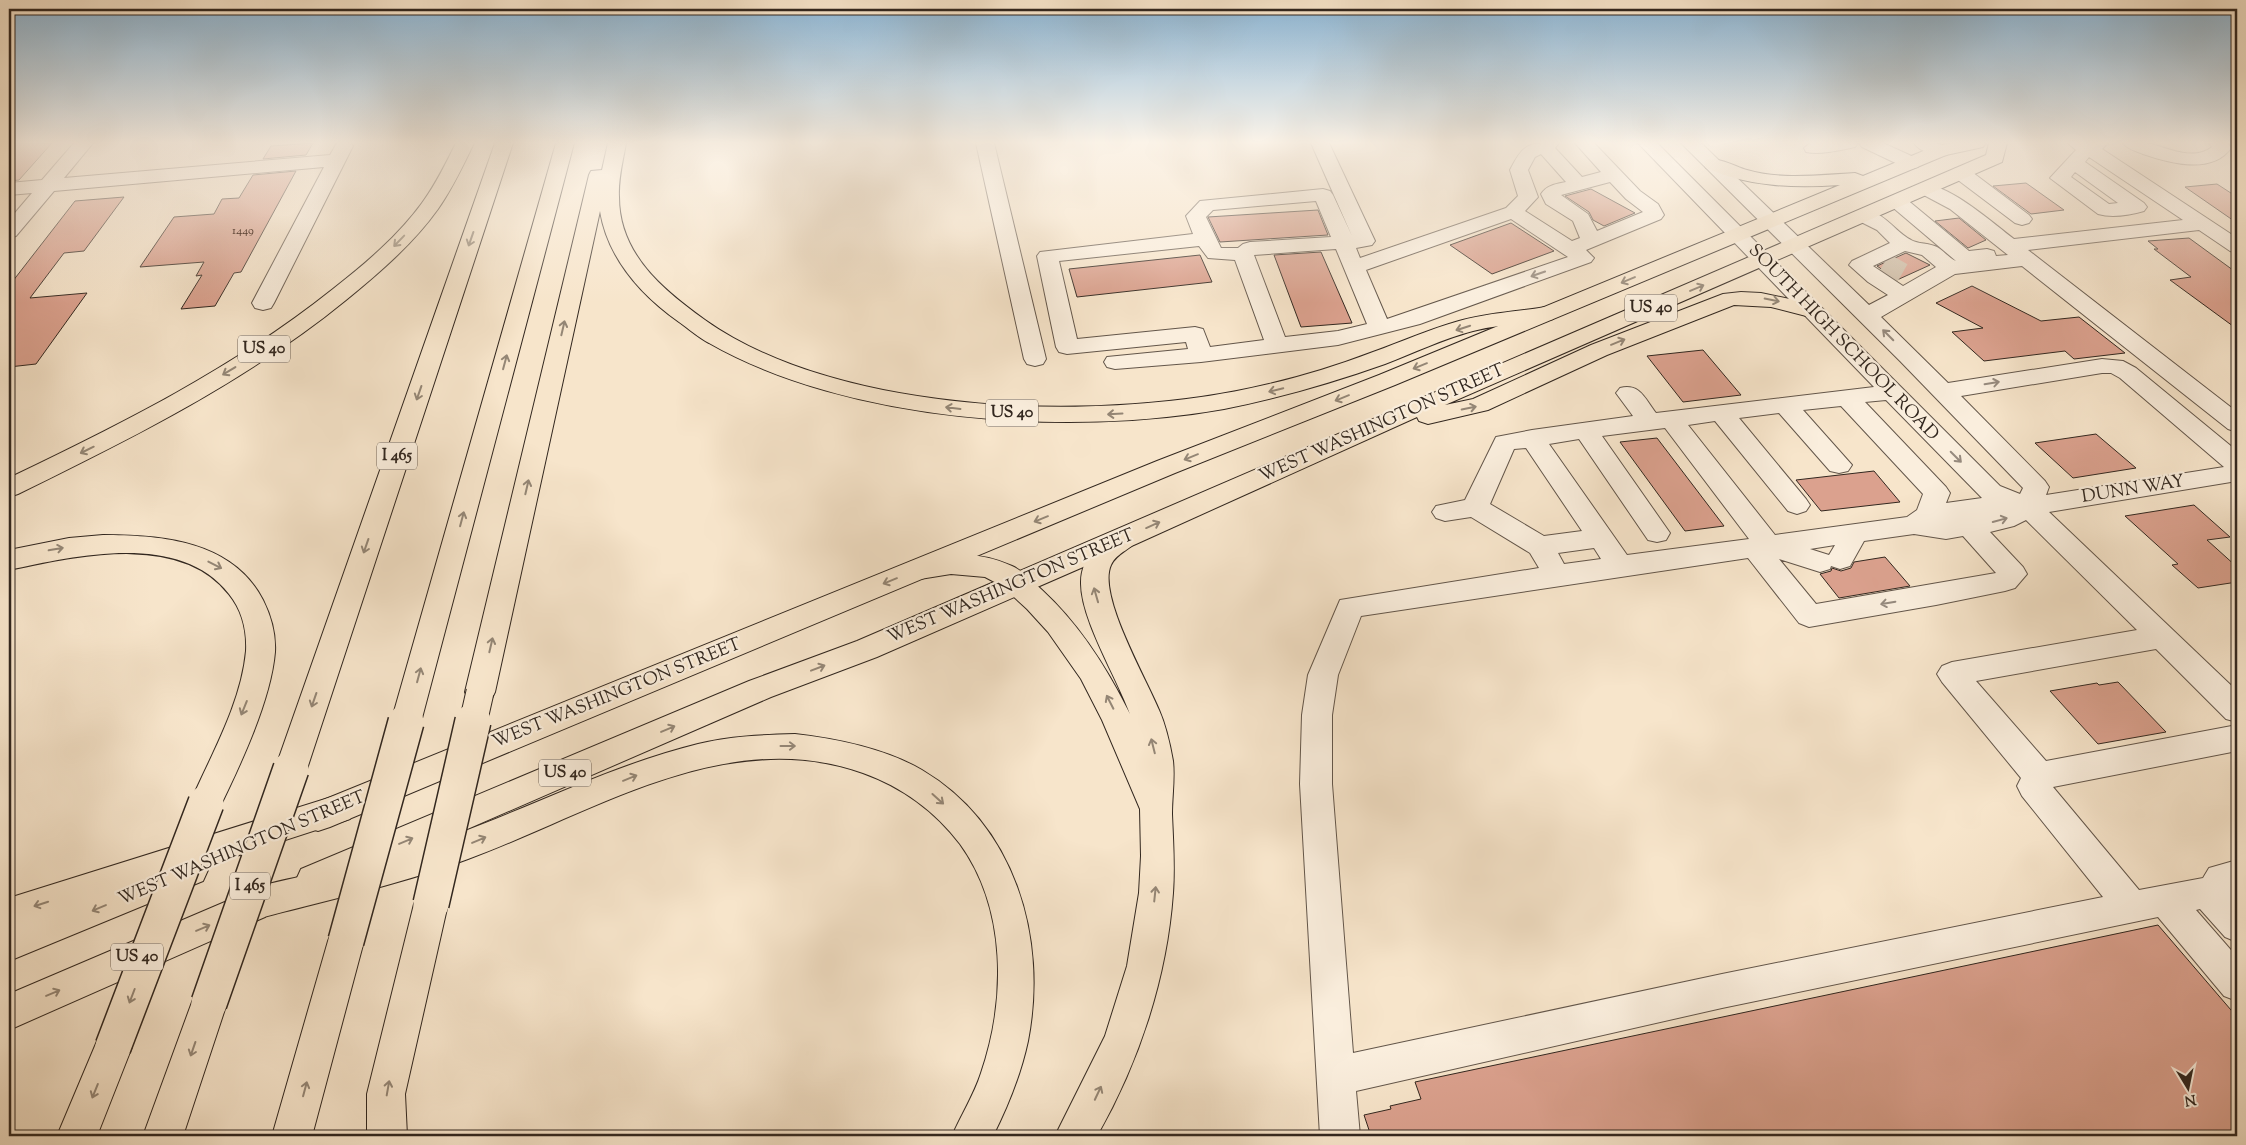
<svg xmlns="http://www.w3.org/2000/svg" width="2246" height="1145" font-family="'Sorts Mill Goudy',serif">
  <rect width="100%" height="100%" fill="#f7e5cb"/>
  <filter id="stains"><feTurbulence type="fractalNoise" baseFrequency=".004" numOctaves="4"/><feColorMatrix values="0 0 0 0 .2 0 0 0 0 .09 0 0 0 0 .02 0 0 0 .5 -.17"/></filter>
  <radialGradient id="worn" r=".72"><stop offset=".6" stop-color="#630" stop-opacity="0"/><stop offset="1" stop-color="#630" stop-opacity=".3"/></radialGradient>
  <path fill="#dba18e" stroke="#32271f" d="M16 143H52L19 180 9 181V151Z
    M313 143 306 155 263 159 271 146Z
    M296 171 241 272 234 273 215 306 181 309 202 275 196 276 204 262 140 267 174 217 214 214 222 199 239 198 253 175Z
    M2026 183 2064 210 2031 214 1993 186Z
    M2217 184 2237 197V223L2185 187Z
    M1591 189 1635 213 1604 226 1593 220 1589 212 1565 196Z
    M124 197 84 251 64 253 30 298 87 293 36 364 9 367V286L75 201Z
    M1318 210 1328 235 1220 242 1208 217Z
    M1959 218 1986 240 1968 248 1935 221Z
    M1511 223 1554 251 1492 274 1450 245Z
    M2189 238 2237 273V329L2170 280 2191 277 2154 249H2158L2148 241Z
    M1321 252 1352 323 1301 327 1274 255Z
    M1906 253 1930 265 1897 280 1877 266Z
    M1200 255 1212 282 1077 297 1069 269Z
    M1972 286 2041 321 2079 317 2125 353 2074 359 2065 351 1984 361 1952 332 1983 328 1936 303Z
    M1703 350 1741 395 1683 402 1647 356Z
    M2096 434 2136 468 2073 478 2035 443Z
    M1657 438 1724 526 1685 531 1620 442Z
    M1874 471 1900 502 1821 511 1796 480Z
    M2194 505 2230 537 2207 540 2237 567V582L2198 588 2172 565 2178 564 2125 516Z
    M1885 557 1910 586 1839 598 1820 574 1831 571 1832 568 1841 571 1851 568 1854 562Z
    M2118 682 2166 732 2098 744 2050 691 2097 683 2099 685Z
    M2158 925 2237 1017V1136H1371L1364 1115 1391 1109 1390 1106 1421 1099 1415 1082Z"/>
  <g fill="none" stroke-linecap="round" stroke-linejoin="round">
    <path stroke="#d0bfa9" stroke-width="21" stroke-dasharray="21 11" stroke-linecap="butt" d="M1884 263 1907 276"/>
    <g stroke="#63564a" stroke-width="2">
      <path id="minor" d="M74 143H93L64 178 330 155 337 143H351L353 146 274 303 271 308 263 310 255 308 252 303 324 167 54 191 16 236 9 238V220L32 193 9 195V183L42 180Z
        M976 143H994L1046 359 1043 364 1035 366 1027 364 1024 359Z
        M1311 143H1329L1375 241 1372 245 1356 248 1360 258 1506 208 1518 196 1510 170C1524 142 1529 143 1559 143L1555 148 1582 177 1601 172 1575 143H1594L1640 191 1658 204 1664 215 1661 219 1586 250 1594 258 1591 262 1420 324 1338 345 1201 362 1115 369 1107 367 1104 362 1107 357 1188 349 1186 342 1067 354 1059 352 1056 347 1037 256 1040 252 1193 234 1186 216 1200 201 1323 189 1330 191 1333 195 1352 236ZM1541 154 1566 182C1556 184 1547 185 1541 194L1546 204 1573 221 1580 238 1572 241 1525 211 1538 197 1528 170 1535 157ZM1610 182 1626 199 1643 212 1597 231 1588 214 1561 195ZM1316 201 1331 237 1250 242 1243 244 1238 248H1221L1206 217 1213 210ZM1511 219 1568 257 1387 319 1366 270ZM1199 246 1208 258 1235 260 1264 340 1210 347 1203 329 1195 327 1077 339 1059 261ZM1336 249 1367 324 1338 331 1285 337 1254 255Z
        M1638 143H1657L2000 486 2020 494 2023 488 1900 361 1681 143H1701L1869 305 1888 295 1868 282 1849 265 1852 261 1890 243 1877 230 1857 220 1854 216 1857 212C1882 206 1893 231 1911 240 1918 244 1929 243 1937 247 1944 251 1949 258 1956 261L1891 206 1888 202 1891 198 1898 196 1905 198 1969 251 1987 249 1994 251 1996 256 2008 255 1950 209 1920 193 1917 189 1920 185C1944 179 1995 225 2014 239L2183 220 2089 157 2085 162 2144 203 2147 207 2144 211C2130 215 2112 218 2098 214L2050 178 2076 150 2068 143H2108L2102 149 2237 238V253L2230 251 2199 230 2028 250 2237 412V432L2228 429 2022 266 1955 274 1881 317 1948 383 2102 359 2123 361 2136 368 2237 451V481L2049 512 2237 691V722L2226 719 2156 649 1976 681 2046 761 2237 725V751L2053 787 2139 890 2203 878 2209 868 2237 860V942L2225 937 2200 909 2196 910 2237 957V1001L2224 996 2158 917 1722 1008 1356 1091 1360 1136H1320L1300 784 1302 715 1308 675 1340 600 1539 568 1530 553 1471 517 1445 521 1436 518 1432 512 1436 506 1465 500 1496 437 1532 430 1633 416 1616 393 1620 388C1640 383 1645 399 1656 413L1874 387ZM2075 172 2118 203 2109 204 2071 177ZM1905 251 1922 255 1936 267 1903 286 1873 266ZM2102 373H2111L2120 378 2224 467 2046 495 2049 487 2045 481 1961 396ZM1886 400 1982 498 1946 503 1950 493 1946 487 1865 402ZM1841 406 1923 494 1917 510 1907 517 1775 535 1688 425 1715 421 1788 511 1797 514 1806 511 1810 505 1806 499 1739 418 1779 413 1830 471 1839 473 1848 471 1852 465 1803 410ZM1665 428 1749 539 1627 555 1549 444 1579 439 1648 540 1657 542 1666 540 1670 533 1602 436ZM1526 448 1582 531 1544 536 1490 504 1514 449ZM2026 520 2137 630 1952 662 1942 666 1937 674 1942 682 2021 778 2017 786 2022 796 2103 897 1722 974 1353 1053 1332 784V715L1338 675 1361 616 1748 558 1799 623 1809 627 1936 605 2005 591 2015 588 2027 574 2023 567 1990 532 2014 526ZM1914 534 1946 539 1963 536 1996 573 1816 604 1779 559 1820 572 1830 569 1831 566 1840 569 1850 566 1864 541ZM1835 545 1829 555 1810 549ZM1594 548 1601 559 1564 564 1558 553Z
        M1810 143H1858L1855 147C1841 150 1821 155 1806 152L1804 148Z
        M1859 143H1883L1918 159 1920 163 1918 167 1911 169 1904 167 1862 147Z
        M1914 143C1926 143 1942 140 1949 151L1947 155C1936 157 1920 152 1914 143Z
        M2123 143C2132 143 2142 142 2151 144 2170 149 2194 161 2212 147L2209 143H2228L2231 148C2212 175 2169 163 2143 154 2136 151 2127 149 2123 143Z
        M1961 167 1968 169 2029 215 2032 219 2029 223 2022 225 2015 223 1954 177 1952 173 1954 169Z"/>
    </g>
    <g stroke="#32271f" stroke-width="2">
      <path id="major" d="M1951 143H1986L1983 147 1946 155 1395 385 1175 473 330 827 318 831 306 827 302 817 306 807 1157 461 1379 375 1840 185C1793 188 1750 187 1706 168L1704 164 1706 160C1720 157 1734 166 1747 170 1781 180 1820 175 1855 173L1863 176 1933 147Z
        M1989 143H2007L2002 162 1445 405 1473 399 1591 345 1723 294 1741 292 1761 293 1818 305 1821 310 1818 315 1810 317 1771 307 1734 305 1607 355 1488 410 1428 424 1419 421 1417 417 1136 544 877 657 771 697 325 891 313 895 301 891 296 880 301 869 749 681 857 641 1986 155Z
        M191 855 203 859 208 870 203 881 9 961V928Z
        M253 890 265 895 270 906 265 917 9 1030V994Z"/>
    </g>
    <g stroke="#32271f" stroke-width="2">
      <path id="highway" d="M456 143H474C463 166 452 189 438 209 413 244 379 273 346 300 247 381 132 438 18 494L9 497V478C122 424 234 368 333 289 365 264 398 236 422 203 436 184 446 163 456 143Z
        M495 143H513L307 769 302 778 291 782 280 778 275 769Z
        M556 143H574L421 722 417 731 406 734 395 731 391 722Z
        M608 143H626C623 161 618 179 619 197 619 254 663 290 705 320 843 418 1109 423 1269 384 1304 376 1339 365 1373 352 1401 342 1430 329 1459 321 1487 313 1516 312 1545 307L1553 309 1556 314 1553 319 1545 321C1521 324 1496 325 1473 331 1442 339 1414 353 1385 364 1332 383 1278 398 1224 409 1069 437 847 422 709 343 699 338 689 329 679 322 641 295 608 259 600 211L495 692 491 700 480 704 469 700 465 692 589 175 591 171 602 170Z
        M1127 528 1136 530 1140 537C1133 549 1117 552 1111 565 1097 595 1147 680 1159 710 1166 726 1170 744 1173 761 1175 778 1172 796 1172 814 1173 840 1175 866 1173 893 1167 978 1139 1062 1097 1136H1055L1105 1036 1127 966 1139 893 1141 856 1140 809 1102 720 1081 679 1048 632 1027 609 1002 586 985 577 951 574 920 579 910 576 906 569 910 562C943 552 980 551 1012 566 1023 571 1032 581 1042 590 1080 625 1107 668 1130 714 1117 678 1080 618 1081 582 1081 556 1103 535 1127 528Z
        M103 535C162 535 233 541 263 600 271 616 276 634 275 652 271 701 239 768 217 813L206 817 195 813 190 803C211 755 241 704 246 651 247 631 242 610 229 594 180 531 76 556 9 570V550L69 538Z
        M795 734C838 739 884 748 922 770 1015 825 1048 938 1028 1041 1021 1074 1008 1106 993 1136H952C961 1115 974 1095 981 1073 1006 1000 1007 909 960 844 935 811 902 787 863 773 726 724 593 813 468 859 402 884 332 899 264 917L252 912 247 901 252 890 264 885C327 870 393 858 454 835 536 805 613 765 698 744 730 736 762 735 795 734Z
        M338 795 350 799 354 809 350 819 9 930V898Z
        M431 888 443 893 448 904 405 1094 407 1136H367V1094L414 904 419 893Z
        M346 925 359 929 364 941 312 1136H272L328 941 333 929Z
        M209 985 222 991 227 1003 183 1136H143L196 991Z
        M113 1028 126 1034 132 1047 97 1136H57L100 1034Z"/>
    </g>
    <use href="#minor" fill="#faeedd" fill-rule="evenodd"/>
    <use href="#major" fill="#f7e5cb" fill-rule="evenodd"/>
    <use href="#highway" fill="#f7e5cb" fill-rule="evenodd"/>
    <g stroke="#32271f" stroke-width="29" stroke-linecap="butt">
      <path id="highway-bridge-far1" d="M473 723 480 692"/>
    </g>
    <g stroke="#32271f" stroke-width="38" stroke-linecap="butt">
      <path id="highway-bridge" d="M431 904 473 721
        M346 941 406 722
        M209 1003 291 769
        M113 1047 206 803"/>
    </g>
    <use href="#highway-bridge-far1" stroke="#f7e5cb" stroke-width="27"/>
    <use href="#highway-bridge" stroke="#f7e5cb" stroke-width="35"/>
  </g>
  <defs><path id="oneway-shaft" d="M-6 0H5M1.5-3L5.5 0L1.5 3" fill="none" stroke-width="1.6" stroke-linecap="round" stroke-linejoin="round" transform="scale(1.25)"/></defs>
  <g stroke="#948675">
    <use href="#oneway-shaft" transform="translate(471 239) rotate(109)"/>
    <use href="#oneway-shaft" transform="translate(399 241) rotate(134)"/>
    <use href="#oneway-shaft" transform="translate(1628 280) rotate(157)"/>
    <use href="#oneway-shaft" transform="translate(1697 288) rotate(-23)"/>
    <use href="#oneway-shaft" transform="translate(1772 300) rotate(11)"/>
    <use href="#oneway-shaft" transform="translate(563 328) rotate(-77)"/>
    <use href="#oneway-shaft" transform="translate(1463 328) rotate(162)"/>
    <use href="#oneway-shaft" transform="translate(1618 342) rotate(-22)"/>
    <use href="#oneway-shaft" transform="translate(505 362) rotate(-75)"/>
    <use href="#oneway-shaft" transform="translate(1420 366) rotate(158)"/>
    <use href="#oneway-shaft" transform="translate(229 371) rotate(149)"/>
    <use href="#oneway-shaft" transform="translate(1276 390) rotate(166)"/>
    <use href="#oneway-shaft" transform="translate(419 393) rotate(109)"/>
    <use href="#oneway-shaft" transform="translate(1342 398) rotate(158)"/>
    <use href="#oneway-shaft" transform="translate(953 408) rotate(-173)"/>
    <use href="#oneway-shaft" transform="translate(1469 408) rotate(-12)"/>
    <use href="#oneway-shaft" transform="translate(1115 414) rotate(177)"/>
    <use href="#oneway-shaft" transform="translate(87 450) rotate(154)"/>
    <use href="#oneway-shaft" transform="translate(1191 457) rotate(158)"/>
    <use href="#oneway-shaft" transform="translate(527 487) rotate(-77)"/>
    <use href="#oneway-shaft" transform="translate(462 519) rotate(-75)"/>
    <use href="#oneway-shaft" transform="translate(1041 519) rotate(158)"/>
    <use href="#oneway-shaft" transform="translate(1153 525) rotate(-24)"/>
    <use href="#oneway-shaft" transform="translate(366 546) rotate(109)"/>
    <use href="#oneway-shaft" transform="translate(56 549) rotate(-10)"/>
    <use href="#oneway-shaft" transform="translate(215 565) rotate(27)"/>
    <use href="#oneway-shaft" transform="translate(890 581) rotate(158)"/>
    <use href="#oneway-shaft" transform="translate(1096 595) rotate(-106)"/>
    <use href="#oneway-shaft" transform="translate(491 645) rotate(-77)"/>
    <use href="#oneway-shaft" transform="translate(818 668) rotate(-21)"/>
    <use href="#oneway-shaft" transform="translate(419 675) rotate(-75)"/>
    <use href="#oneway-shaft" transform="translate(314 700) rotate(109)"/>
    <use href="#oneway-shaft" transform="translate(1110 702) rotate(-117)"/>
    <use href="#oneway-shaft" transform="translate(244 708) rotate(112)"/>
    <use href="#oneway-shaft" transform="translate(668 729) rotate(-23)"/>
    <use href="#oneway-shaft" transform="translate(788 746)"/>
    <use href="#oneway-shaft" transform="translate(1153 746) rotate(-104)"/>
    <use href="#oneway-shaft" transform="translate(630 778) rotate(-22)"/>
    <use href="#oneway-shaft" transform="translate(938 799) rotate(42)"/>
    <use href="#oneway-shaft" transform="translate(479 840) rotate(-23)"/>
    <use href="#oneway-shaft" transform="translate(406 841) rotate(-23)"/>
    <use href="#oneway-shaft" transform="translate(1155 894) rotate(-84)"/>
    <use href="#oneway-shaft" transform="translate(41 904) rotate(162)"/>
    <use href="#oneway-shaft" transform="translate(99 908) rotate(157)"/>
    <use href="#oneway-shaft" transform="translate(203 928) rotate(-23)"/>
    <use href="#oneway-shaft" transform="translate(53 993) rotate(-23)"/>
    <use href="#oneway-shaft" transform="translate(132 996) rotate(111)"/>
    <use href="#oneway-shaft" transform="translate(193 1049) rotate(109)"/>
    <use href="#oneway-shaft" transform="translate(388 1088) rotate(-80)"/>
    <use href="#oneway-shaft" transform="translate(305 1089) rotate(-75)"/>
    <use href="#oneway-shaft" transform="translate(95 1091) rotate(112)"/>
    <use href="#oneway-shaft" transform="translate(1098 1093) rotate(-65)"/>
  </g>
  <g stroke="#968a7e">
    <use href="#oneway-shaft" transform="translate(1538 274) rotate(161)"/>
    <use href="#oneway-shaft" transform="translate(1888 335) rotate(-135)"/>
    <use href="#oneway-shaft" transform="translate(1992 383) rotate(-9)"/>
    <use href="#oneway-shaft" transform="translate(1956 457) rotate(45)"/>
    <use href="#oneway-shaft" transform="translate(2000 520) rotate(-15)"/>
    <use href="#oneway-shaft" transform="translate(1888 603) rotate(170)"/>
  </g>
  <linearGradient id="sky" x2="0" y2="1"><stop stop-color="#8bb7d8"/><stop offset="0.47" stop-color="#fbf3e8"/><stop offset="1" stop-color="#fbf3e8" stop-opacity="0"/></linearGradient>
  <rect width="2246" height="303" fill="url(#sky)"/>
  <g text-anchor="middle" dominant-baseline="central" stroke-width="4.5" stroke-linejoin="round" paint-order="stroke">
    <g font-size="12" fill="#5c463b">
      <text x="243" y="231">1449</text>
    </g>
    <g fill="#faeedd" stroke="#6e6358" stroke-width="1">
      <rect x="1625" y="294.5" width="52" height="27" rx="4"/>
      <rect x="238" y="335.5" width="52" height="27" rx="4"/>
      <rect x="986" y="399.5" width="52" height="27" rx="4"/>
      <rect x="377" y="442.5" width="40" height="27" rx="4"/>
      <rect x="539" y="759.5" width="52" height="27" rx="4"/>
      <rect x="230" y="872.5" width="40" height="27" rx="4"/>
      <rect x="111" y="943.5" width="52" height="27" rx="4"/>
    </g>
    <g font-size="16" font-weight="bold" fill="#32271f">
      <text x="1651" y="308">US 40</text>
      <text x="264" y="349">US 40</text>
      <text x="1012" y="413">US 40</text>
      <text x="397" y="456">I 465</text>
      <text x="565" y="773">US 40</text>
      <text x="250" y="886">I 465</text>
      <text x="137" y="957">US 40</text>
    </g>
    <g font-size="18" fill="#32271f" stroke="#faeedd">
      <text transform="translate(1843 343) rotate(46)">SOUTH HIGH SCHOOL ROAD</text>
      <text transform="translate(1382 424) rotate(-24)">WEST WASHINGTON STREET</text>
      <text transform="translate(2133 490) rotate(-9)">DUNN WAY</text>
      <text transform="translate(1011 587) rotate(-23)">WEST WASHINGTON STREET</text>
      <text transform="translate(617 694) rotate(-22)">WEST WASHINGTON STREET</text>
      <text transform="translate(242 849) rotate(-23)">WEST WASHINGTON STREET</text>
    </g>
  </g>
  <rect width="2246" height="1145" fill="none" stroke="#f7e5cb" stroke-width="30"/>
  <rect x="10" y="10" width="2226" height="1125" fill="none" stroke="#32271f" stroke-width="2.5"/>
  <rect x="15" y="15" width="2216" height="1115" fill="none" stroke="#32271f"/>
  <g transform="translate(2188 1088) rotate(170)" stroke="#faeedd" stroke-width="4" paint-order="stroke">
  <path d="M0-4L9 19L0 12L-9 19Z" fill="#32271f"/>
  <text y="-8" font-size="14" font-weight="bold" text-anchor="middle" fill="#32271f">N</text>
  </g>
  <rect width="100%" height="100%" filter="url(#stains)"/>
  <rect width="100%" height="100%" fill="url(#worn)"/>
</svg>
